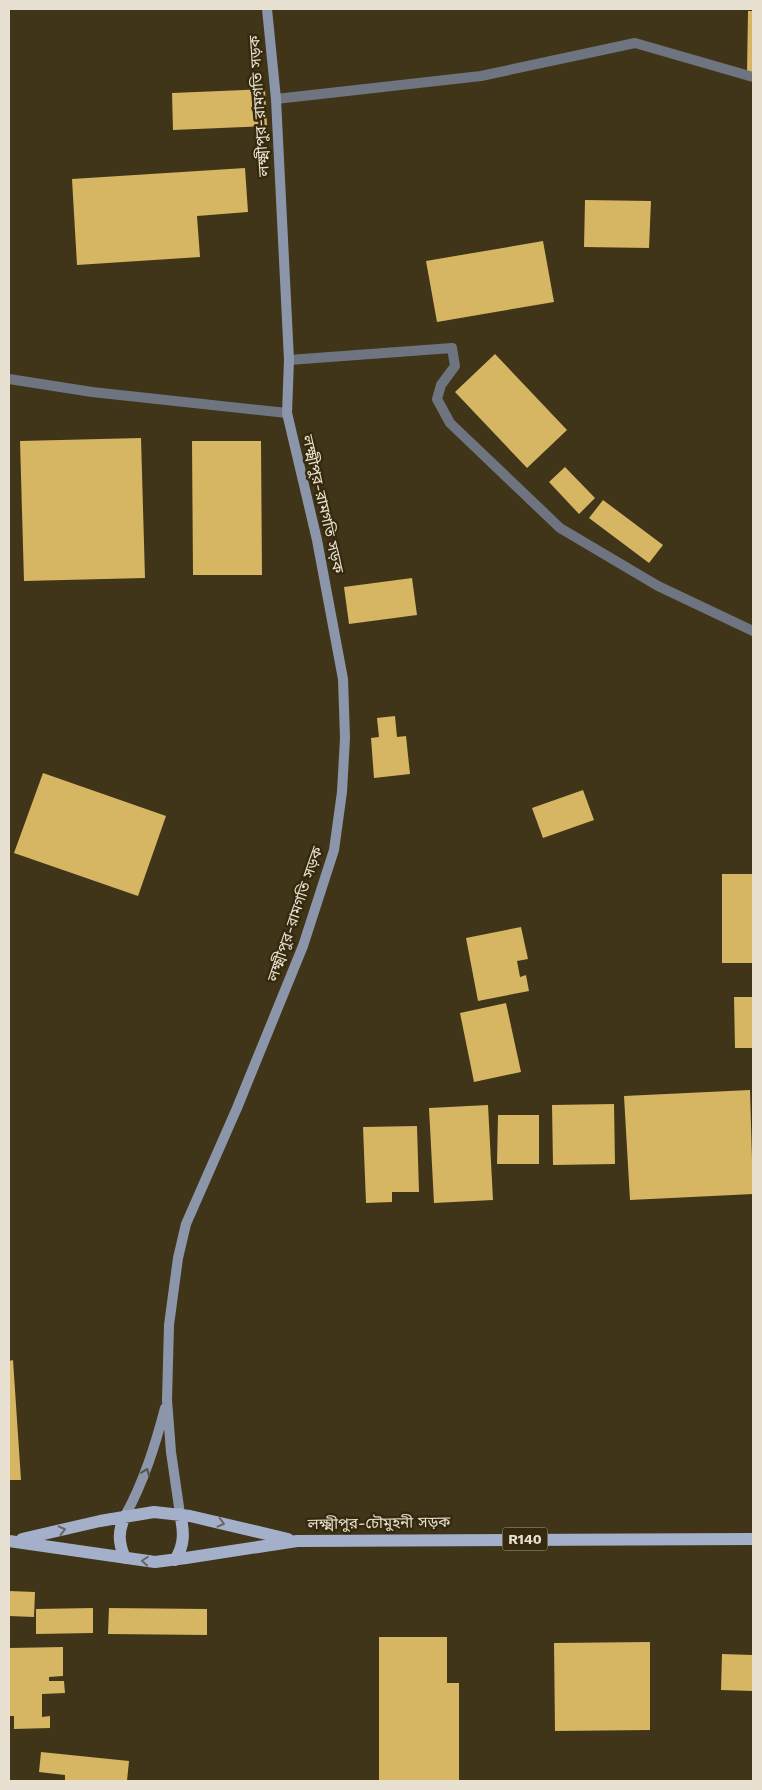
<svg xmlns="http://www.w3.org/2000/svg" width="762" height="1790" font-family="'Work Sans','Noto Sans Bengali',sans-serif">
  <rect width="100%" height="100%" fill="#403518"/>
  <path fill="#d6b563" d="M748 11H753V73H747Z
    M265 89 267 126 173 130 172 93Z
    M245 168 248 212 197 216 200 257 77 265 72 179Z
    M585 200 651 201 649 248 584 247Z
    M543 241 554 302 437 322 426 261Z
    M495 354 567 430 527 468 455 392Z
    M141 438 145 578 24 581 20 441Z
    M192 441H261L262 575H193Z
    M565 467 595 498 579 514 549 482Z
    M603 500 663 545 649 563 589 518Z
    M412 578 417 615 349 624 344 587Z
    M395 716 397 737 406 736 410 774 374 778 371 738 379 737 377 718Z
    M43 773 166 816 138 896 14 853Z
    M583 790 594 820 543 838 532 808Z
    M722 874H753V963H722Z
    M521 927 528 959 517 961 520 977 526 975 529 991 478 1001 466 938Z
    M734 997H753V1048H735Z
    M506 1003 521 1072 474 1082 460 1013Z
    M750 1090 753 1194 630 1200 624 1096Z
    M614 1104 615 1164 553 1165 552 1105Z
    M488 1105 493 1200 434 1203 429 1108Z
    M498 1115H539V1164H497Z
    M417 1126 419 1192H392V1202L366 1203 363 1127Z
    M13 1360 21 1480H9V1361Z
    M9 1591 35 1592 34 1617 9 1616Z
    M93 1608V1633L36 1634V1609Z
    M109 1608 207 1609V1635L108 1634Z
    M379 1637H447V1683H459V1781H379Z
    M650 1642V1730L555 1731 554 1643Z
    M63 1647V1676L49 1677V1681H64L65 1693 42 1694V1717L50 1716V1728L14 1729V1716H9V1648Z
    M722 1654 753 1655V1691L721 1690Z
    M41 1752 129 1761 127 1781H65V1775L39 1772Z"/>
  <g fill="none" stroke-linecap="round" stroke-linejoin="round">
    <path stroke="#6e7480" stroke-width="10" d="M276 99 481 76 635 43 753 77
      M289 360 452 348 455 366 441 385 437 399 450 423 560 528 658 586 753 631
      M9 379 92 392 287 413"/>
    <path stroke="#8c96aa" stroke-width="10" d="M180 1514 171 1452 167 1400 169 1325 178 1258 186 1224 237 1108 303 946 334 850 342 792 345 738 343 679 317 540 287 413 289 360 276 99 267 9
      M125 1516C144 1481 155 1446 165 1408"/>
    <path stroke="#a4b0ca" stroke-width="12" d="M22 1539 100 1521 154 1512 190 1516 288 1539
      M9 1541 155 1562 186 1558 297 1541 753 1539
      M125 1558C118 1542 118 1531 125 1516
      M175 1560C185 1545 184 1531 180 1514"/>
  </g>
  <defs><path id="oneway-chevron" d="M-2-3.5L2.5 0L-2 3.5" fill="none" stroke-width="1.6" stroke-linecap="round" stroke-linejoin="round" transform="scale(1.25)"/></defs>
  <use stroke="#545045" href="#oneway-chevron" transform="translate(146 1472) rotate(-69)"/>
  <g stroke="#686663">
    <use href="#oneway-chevron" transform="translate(221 1523) rotate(14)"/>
    <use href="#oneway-chevron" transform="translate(62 1530) rotate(-14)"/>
    <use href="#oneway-chevron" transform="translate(145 1561) rotate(-175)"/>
  </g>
  <g text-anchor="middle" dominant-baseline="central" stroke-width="5" stroke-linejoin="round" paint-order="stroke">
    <rect fill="#362a0e" stroke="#b3aa96" stroke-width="1" x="502.5" y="1527.5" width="45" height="23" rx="4"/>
    <g font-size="14" font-weight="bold" fill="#e8e1d1">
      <text x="525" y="1539">R140</text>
    </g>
    <g font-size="15" fill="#e8e1d1" stroke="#362a0e">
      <text transform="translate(259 106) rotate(-94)">লক্ষ্মীপুর-রামগতি সড়ক</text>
      <text transform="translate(323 504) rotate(77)">লক্ষ্মীপুর-রামগতি সড়ক</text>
      <text transform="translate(295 914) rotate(-71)">লক্ষ্মীপুর-রামগতি সড়ক</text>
      <text transform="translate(379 1523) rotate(-1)">লক্ষ্মীপুর-চৌমুহনী সড়ক</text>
    </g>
  </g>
  <rect width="762" height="1790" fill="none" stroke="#e8e1d1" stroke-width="20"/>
</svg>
